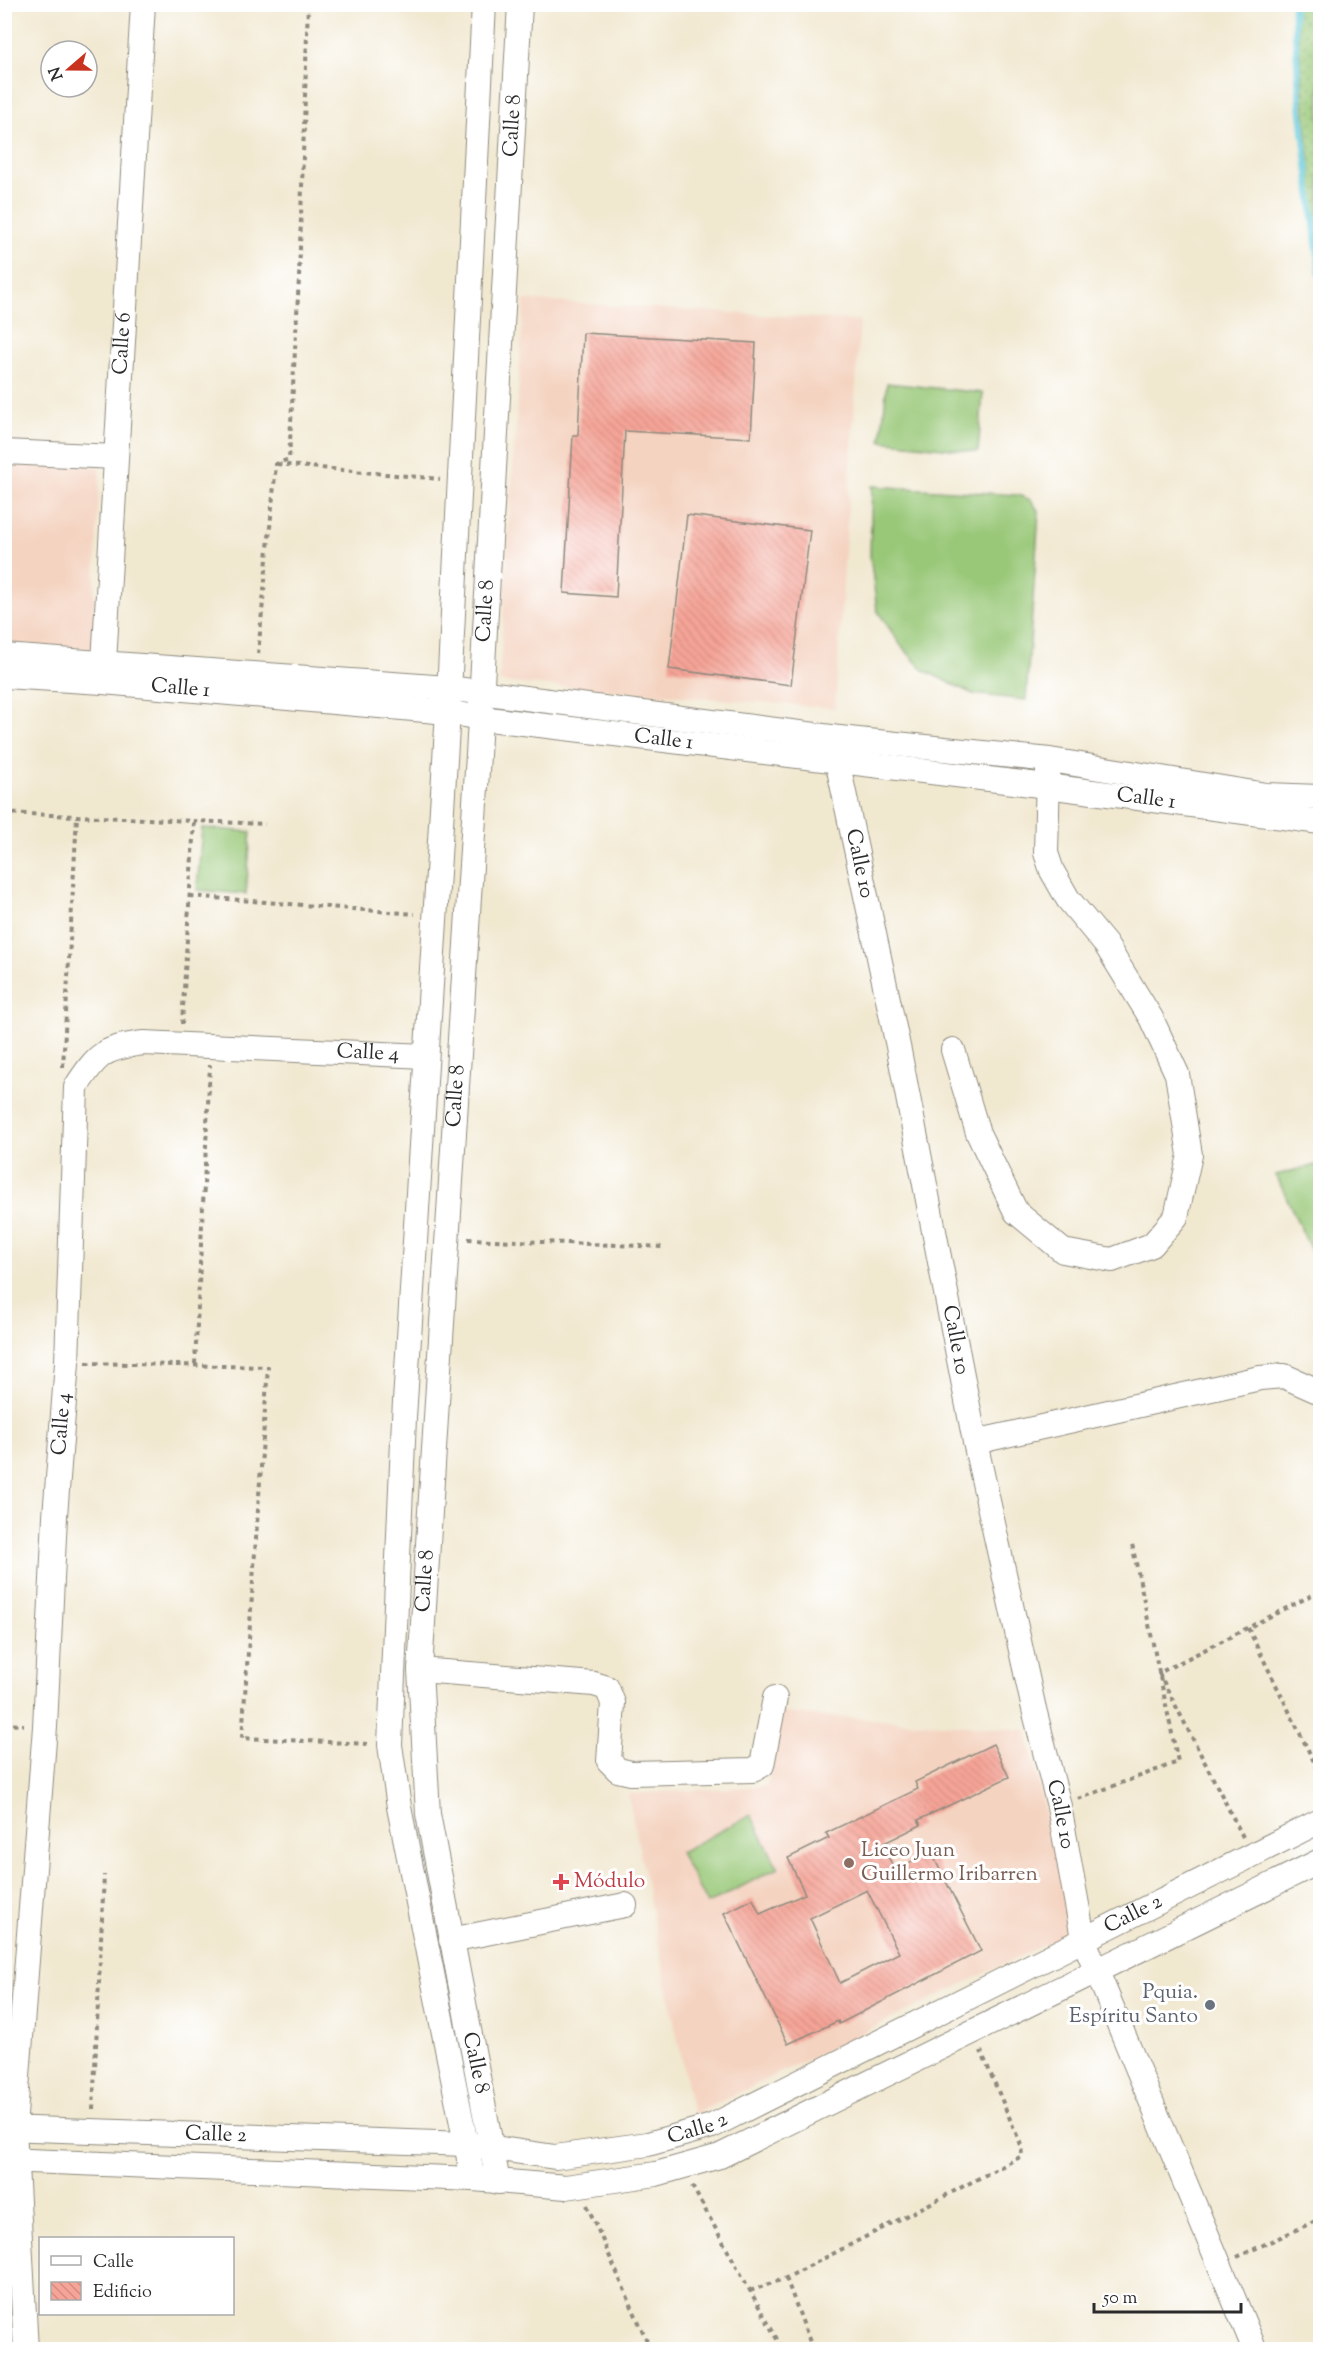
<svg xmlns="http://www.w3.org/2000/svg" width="1325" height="2354" font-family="'Sorts Mill Goudy',serif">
  <defs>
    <pattern id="green-dots" width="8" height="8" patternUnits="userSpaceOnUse" patternTransform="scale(1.5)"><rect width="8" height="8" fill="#99c878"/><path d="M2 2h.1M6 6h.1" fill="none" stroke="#7da363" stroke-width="1.8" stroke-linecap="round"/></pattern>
    <pattern id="building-back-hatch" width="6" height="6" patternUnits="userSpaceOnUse" patternTransform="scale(1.5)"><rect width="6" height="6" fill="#f6a497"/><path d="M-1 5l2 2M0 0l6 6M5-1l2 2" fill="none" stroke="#d38d82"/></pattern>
  </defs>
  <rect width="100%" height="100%" fill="#fff"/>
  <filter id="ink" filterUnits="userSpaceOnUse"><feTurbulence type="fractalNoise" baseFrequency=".0167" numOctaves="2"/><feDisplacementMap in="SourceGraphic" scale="12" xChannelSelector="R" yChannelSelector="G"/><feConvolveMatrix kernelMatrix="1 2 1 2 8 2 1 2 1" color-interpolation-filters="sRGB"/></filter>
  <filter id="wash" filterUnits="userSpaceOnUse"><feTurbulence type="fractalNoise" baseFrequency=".008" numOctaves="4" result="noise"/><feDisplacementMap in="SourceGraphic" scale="24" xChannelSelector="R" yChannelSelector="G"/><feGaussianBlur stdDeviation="1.35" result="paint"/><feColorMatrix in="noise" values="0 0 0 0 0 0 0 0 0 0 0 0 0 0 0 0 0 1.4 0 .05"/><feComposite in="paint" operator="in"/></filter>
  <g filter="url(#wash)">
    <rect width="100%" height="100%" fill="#f1e8d0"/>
    <path fill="#f4d3c0" d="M524 300 860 321 835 708 499 682Z
      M5 461 100 466 92 649 5 644Z
      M780 1713 1027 1730 1072 1931 693 2115 628 1794 767 1786Z
      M5 1892 10 1893 5 1998 4 1892Z"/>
    <path fill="url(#green-dots)" stroke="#627a52" stroke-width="1.5" d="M1295 5H1320V276Z"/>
    <path fill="#99c878" stroke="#627a52" stroke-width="1.5" d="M887 383 983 393 978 452 881 441Z
      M872 486 1018 495 1031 500 1039 512 1026 700 973 694 923 670 900 644 877 610 870 555Z
      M202 828 251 832 246 894 197 890Z
      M1320 1164V1270L1276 1175Z
      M751 1815 778 1868 707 1904 680 1852Z"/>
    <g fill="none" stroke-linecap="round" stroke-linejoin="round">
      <path stroke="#5fc9da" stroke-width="6" d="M1293 4 1300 105 1320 276"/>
    </g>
    <g id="blocks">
      <path fill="url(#building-back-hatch)" fill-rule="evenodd" d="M583 333 756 343 751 438 625 431 616 597 564 593 573 435H578Z
        M687 515 810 530 791 685 669 669Z
        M993 1744 1009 1777 918 1820 921 1825 882 1844 895 1870 931 1852 981 1951 839 2024 838 2021 788 2044 724 1913 753 1899 760 1914 805 1894 788 1858 829 1838 826 1833 918 1789 915 1782ZM867 1890 899 1953 840 1983 810 1918Z"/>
    </g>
  </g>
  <g filter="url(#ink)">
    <use href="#blocks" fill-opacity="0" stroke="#8e8a7e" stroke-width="1.5"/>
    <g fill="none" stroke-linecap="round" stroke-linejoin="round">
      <g stroke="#8e8a7e" stroke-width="26">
        <g id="minor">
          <path d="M4 452 116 457"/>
          <path d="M4 656 448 688 839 738 1050 760 1266 795 1320 797"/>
          <path id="s1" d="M4 676 103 682 448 712 480 718 1047 786 1320 822"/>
          <path id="s2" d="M103 679 143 4"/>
          <path id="s3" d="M839 738 837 760 899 1051 975 1442 1034 1709 1059 1806 1083 1938 1255 2350"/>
          <path d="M953 1050 978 1133 1016 1212 1063 1251 1112 1260 1152 1245 1176 1217 1190 1155 1177 1074 1151 1018 1106 945 1068 899 1052 871 1046 853 1048 772"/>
          <path d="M975 1442 1260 1378 1284 1376 1320 1392"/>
          <path d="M420 1670 594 1684 607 1688 613 1703 609 1761 618 1770 631 1773 753 1770 762 1765 775 1698"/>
          <path d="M451 1940 625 1905"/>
          <path id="s4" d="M4 2128 467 2144 555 2157 648 2144 712 2126 1320 1821"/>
          <path d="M4 2160 473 2179 566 2187 656 2174 720 2156 1320 1861"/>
          <path d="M473 2179 399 1807 390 1745 404 1418 448 712 484 4"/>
          <path id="s5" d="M498 2182 428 1814 420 1670 478 755 520 4"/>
          <path id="s6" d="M26 2350 14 2128 45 1727 55 1516 67 1363 76 1087C98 1053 104 1048 144 1043L425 1056"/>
        </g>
      </g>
      <path stroke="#8e8a7e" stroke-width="4" stroke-dasharray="4.5 4.5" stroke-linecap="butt" d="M277 464 440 479
        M258 654 276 464 289 459 299 278 308 4
        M4 813 265 824
        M190 896 415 914
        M182 1024 194 821
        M63 1067 77 816
        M468 1239 664 1247
        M86 1363 268 1367 242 1738 370 1744
        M195 1364 210 1065
        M1248 1628 1320 1774
        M4 1724 24 1725
        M1078 1799 1178 1762 1132 1544
        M1243 1837 1159 1673 1320 1591
        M93 2110 104 1875
        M692 2186 783 2350
        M587 2205 651 2350
        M1237 2257 1320 2219
        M786 2278 813 2350
        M750 2291 786 2278 1022 2156 1021 2145 981 2051"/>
      <use href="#minor" stroke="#fff" stroke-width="24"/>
    </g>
  </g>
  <circle fill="#8d6e63" stroke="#fff" stroke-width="2" cx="849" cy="1863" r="6"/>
  <path fill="#e0444e" stroke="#fff" stroke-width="2" d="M558 1873h6v6h6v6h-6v6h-6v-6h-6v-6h6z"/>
  <circle fill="#6b7280" stroke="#fff" stroke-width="2" cx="1210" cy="2005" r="6"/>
  <g text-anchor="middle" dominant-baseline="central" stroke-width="6" stroke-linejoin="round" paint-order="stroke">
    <g font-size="21" fill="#2b2b2b" stroke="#fff">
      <text stroke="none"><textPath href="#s5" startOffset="2066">Calle 8</textPath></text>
      <text stroke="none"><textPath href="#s2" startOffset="336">Calle 6</textPath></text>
      <text stroke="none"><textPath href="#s5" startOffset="1580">Calle 8</textPath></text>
      <text stroke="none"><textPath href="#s1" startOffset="177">Calle 1</textPath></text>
      <text stroke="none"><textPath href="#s1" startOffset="663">Calle 1</textPath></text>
      <text stroke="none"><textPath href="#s1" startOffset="1149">Calle 1</textPath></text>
      <text stroke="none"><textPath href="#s3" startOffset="128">Calle 10</textPath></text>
      <text stroke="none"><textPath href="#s6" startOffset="1575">Calle 4</textPath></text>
      <text stroke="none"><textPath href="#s5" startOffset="1094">Calle 8</textPath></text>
      <text stroke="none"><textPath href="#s3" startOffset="614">Calle 10</textPath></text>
      <text stroke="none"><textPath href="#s6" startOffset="928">Calle 4</textPath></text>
      <text stroke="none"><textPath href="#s5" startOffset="608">Calle 8</textPath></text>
      <text stroke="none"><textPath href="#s3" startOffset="1100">Calle 10</textPath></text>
      <text stroke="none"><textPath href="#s4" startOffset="1184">Calle 2</textPath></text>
      <text transform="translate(475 2063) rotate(78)">Calle 8</text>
      <text stroke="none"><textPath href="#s4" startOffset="698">Calle 2</textPath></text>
      <text stroke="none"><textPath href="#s4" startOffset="212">Calle 2</textPath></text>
    </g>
    <g font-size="21" fill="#785e54" stroke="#fff" text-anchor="start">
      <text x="861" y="1851">Liceo Juan<tspan x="861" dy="24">Guillermo Iribarren</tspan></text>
    </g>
    <g font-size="21" fill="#be3a42" stroke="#fff" text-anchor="start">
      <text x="574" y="1882">Módulo</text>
    </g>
    <g font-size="21" fill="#5b616d" stroke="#fff" text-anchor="end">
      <text x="1198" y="1993">Pquia.<tspan x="1198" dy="24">Espíritu Santo</tspan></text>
    </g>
  </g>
  <rect width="1325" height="2354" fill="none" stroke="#fff" stroke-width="24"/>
  <rect x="39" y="2237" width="195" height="78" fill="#ffffff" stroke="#aaaaaa" stroke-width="1.5"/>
  <rect x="51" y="2256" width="30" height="9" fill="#ffffff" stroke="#aaaaaa" stroke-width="1.5"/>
  <text x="93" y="2267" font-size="18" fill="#2b2b2b">Calle</text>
  <rect x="51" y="2282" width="30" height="18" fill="url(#building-back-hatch)" stroke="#aaaaaa" stroke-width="1.5"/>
  <text x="93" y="2297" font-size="18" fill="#2b2b2b">Edificio</text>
  <g transform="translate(69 69) rotate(250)"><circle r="28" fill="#ffffff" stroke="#aaaaaa" stroke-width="1.5"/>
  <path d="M0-4.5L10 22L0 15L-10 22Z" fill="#c8321e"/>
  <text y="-9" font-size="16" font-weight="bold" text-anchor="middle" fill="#2b2b2b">N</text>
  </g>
  <path d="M1094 2303v9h147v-9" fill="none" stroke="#2b2b2b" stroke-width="3"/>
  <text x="1103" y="2303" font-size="18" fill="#2b2b2b" stroke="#ffffff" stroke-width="4.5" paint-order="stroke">50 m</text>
</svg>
